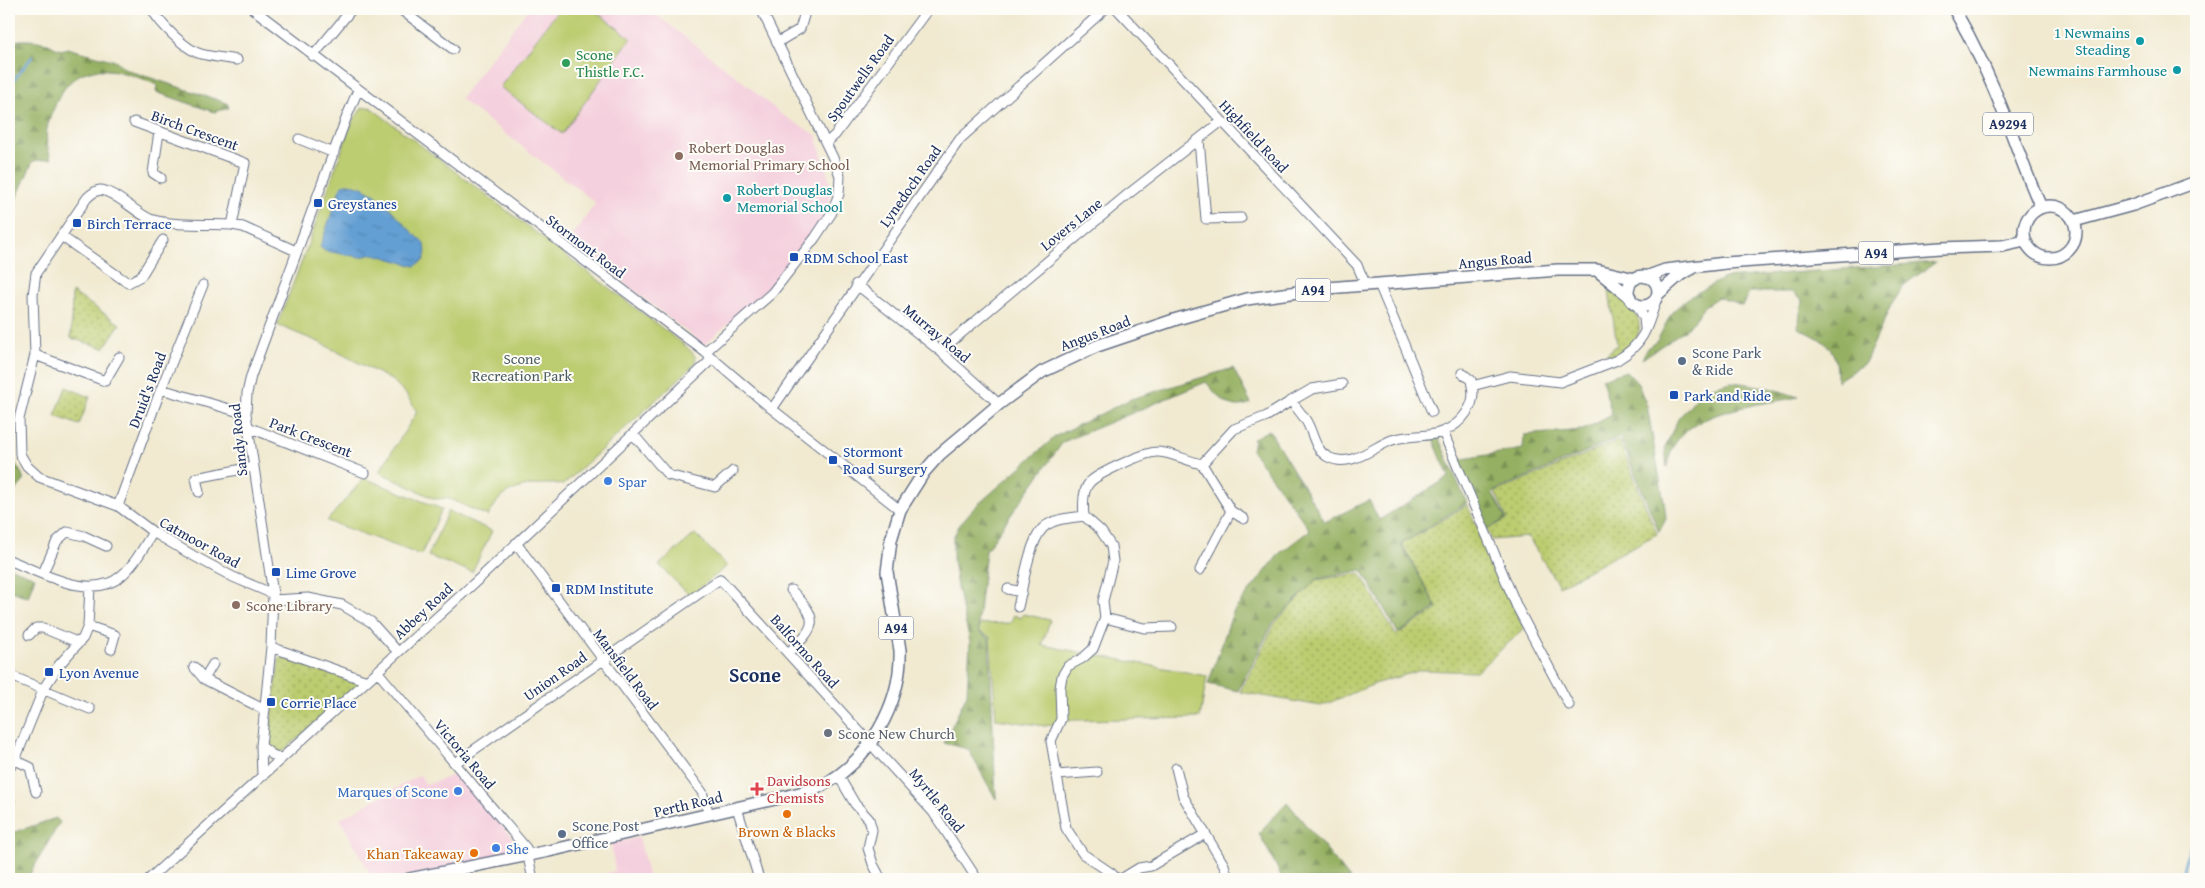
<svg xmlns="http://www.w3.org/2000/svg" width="2205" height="888" font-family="'Gentium Book Plus',serif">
  <defs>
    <pattern id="grass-dots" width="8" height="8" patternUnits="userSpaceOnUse" patternTransform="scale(1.25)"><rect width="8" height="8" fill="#bccc6f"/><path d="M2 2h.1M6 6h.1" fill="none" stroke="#98a65e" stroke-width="1.8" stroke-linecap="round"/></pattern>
    <pattern id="forest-firs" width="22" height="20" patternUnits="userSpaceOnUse" patternTransform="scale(1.25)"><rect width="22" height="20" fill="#95b062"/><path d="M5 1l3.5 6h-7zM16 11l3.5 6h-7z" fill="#799054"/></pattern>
    <pattern id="water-ripples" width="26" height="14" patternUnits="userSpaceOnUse" patternTransform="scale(1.25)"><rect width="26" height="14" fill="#639fd3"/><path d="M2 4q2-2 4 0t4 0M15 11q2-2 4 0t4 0" fill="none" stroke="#5182ae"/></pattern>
  </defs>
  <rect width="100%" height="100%" fill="#fdfcf7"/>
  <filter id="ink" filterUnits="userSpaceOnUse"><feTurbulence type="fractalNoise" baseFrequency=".02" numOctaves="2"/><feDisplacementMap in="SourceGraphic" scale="10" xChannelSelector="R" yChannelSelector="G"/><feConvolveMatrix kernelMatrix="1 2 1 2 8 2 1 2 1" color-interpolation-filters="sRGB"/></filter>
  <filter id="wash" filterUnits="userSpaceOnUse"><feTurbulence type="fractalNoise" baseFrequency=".0096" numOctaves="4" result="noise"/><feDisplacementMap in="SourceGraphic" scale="20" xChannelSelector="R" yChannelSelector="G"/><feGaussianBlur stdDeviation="1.12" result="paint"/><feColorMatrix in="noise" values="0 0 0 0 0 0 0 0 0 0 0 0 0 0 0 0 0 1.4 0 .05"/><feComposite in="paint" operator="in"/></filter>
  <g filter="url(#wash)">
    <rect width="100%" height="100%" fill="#f1ead1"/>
    <path fill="#f4cfdd" d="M528 9H649L741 80 781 114 816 135 832 189 829 204 820 222 768 288 704 345 569 240 596 203 460 99Z
      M457 774 514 840 518 854 395 879H373L340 819 420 775 426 785Z
      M639 837 649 879H605L604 874 615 871 611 844Z"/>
    <path fill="url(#grass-dots)" stroke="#6c7e66" d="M1613 290C1621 297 1632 305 1637 316 1648 342 1616 359 1596 363L1617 345 1609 291Z
      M72 292 120 324 104 348 71 338Z
      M66 387 90 397 79 425 55 416Z
      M1619 440 1657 534 1559 586 1528 537 1492 540 1487 530 1507 519 1495 492Z
      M1467 505 1524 629 1476 672 1422 670 1377 683 1321 706 1240 692 1275 623 1316 580 1360 573 1396 635 1438 609 1402 544Z
      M282 657 360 684 281 753 273 751 268 743 279 660Z"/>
    <path fill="url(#forest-firs)" stroke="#587060" d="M20 40C28 40 37 40 45 43 53 45 59 53 67 48L116 61 124 68 136 73 227 103 229 108 214 112 156 92 157 85C114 67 75 55 54 108 45 129 44 137 51 159L33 161 9 215V42Z
      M1936 262 1904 285 1892 303 1865 363 1837 381C1838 347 1826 341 1798 328L1802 300 1792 292H1750L1742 306 1718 297 1703 307 1697 317 1686 329 1642 359 1647 348 1657 341 1672 312 1688 298 1724 278Z
      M1233 368 1251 403C1229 413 1219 397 1206 382L1063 442 986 550 978 620 979 632 989 638 996 799 968 749 944 743 967 694 970 642 957 587 953 560V538L960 524 974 508 1056 436 1131 399Z
      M1626 371 1638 384 1647 406 1665 508 1666 519 1659 532 1620 437 1492 492 1506 519 1486 529 1457 460 1523 449 1524 435 1583 430 1612 415 1602 379Z
      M1731 382C1755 384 1776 389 1798 397 1760 405 1696 409 1674 445 1670 451 1669 460 1667 467L1665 447 1678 419 1701 392 1712 387Z
      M1269 430 1325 522 1369 500 1379 520 1449 477 1433 439 1438 437 1467 503 1401 544 1437 608 1398 633 1362 570 1317 579 1273 623 1238 691 1208 684 1233 612 1280 553 1310 530 1252 451 1254 438Z
      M9 443 12 444 14 452 12 458 22 474 24 481 15 491H9Z
      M9 567 35 577 28 597 9 590Z
      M1287 802 1350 879H1283L1259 833Z
      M56 818 60 822 27 879H9V834Z"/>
    <path fill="#bccc6f" stroke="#6c7e66" d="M559 9H592L631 38 562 134 500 87Z
      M370 107 687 347 696 357 694 365 563 485C544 482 514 485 499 499 495 504 492 511 488 516L447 498 435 499 379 472 417 412 406 394 393 381 321 343 277 325 304 256 352 122 362 108Z
      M364 478 442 509 421 555 327 521Z
      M448 511 492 531 472 572 428 556Z
      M695 534 727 566 690 596 659 565Z
      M1023 614 1050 620 1042 645 1207 676 1200 718 1074 720 1045 726 996 719 990 637 979 631 980 624 1010 623 1014 615 1021 618Z"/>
    <path fill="url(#water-ripples)" stroke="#3f6798" d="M346 184C374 184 393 213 411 231 414 235 420 238 423 242 427 248 426 254 424 260L415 266 374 254 360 257 325 251 320 247 340 189 342 185Z"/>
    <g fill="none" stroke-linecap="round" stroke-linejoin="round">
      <path stroke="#639fd3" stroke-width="2.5" d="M9 86 32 57
        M2181 879 2186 858 2196 832"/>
    </g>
  </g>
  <g filter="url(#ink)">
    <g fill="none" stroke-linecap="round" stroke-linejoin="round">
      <g stroke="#667086" stroke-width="11">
        <path id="minor" d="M152 9C159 23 186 50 201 54 213 57 225 58 237 60
          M253 9 705 352 772 409 900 510
          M400 9 453 49
          M1117 9 1357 265 1366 285
          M778 42 800 29 806 9
          M313 56 352 9
          M134 122 245 163 232 225
          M159 132 153 173 161 178
          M299 139 334 153
          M1199 140 1206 219 1241 218
          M826 143 835 135 928 9
          M61 236 128 283 141 276 163 240
          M856 284 940 351 999 404
          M1379 284 1432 412
          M1637 305 1644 318 1645 328
          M940 351 1127 195 1222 121
          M705 352 772 293 815 238 831 214 839 194 840 176 834 160 761 9
          M35 355 105 381 119 357
          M1462 373 1471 380 1472 386
          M161 389 246 414
          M1291 401 1312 389 1342 384
          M772 409 960 139 1105 9
          M248 427 365 473
          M1443 432 1517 607 1569 705
          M633 434 668 475 715 487 733 471
          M199 492 196 478 253 467
          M118 506 161 389 203 285
          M1231 511 1244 519
          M516 543 702 792 709 814
          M9 560C40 572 91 602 121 576 135 564 144 547 153 532
          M1200 570 1231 511 1202 464
          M43 573 57 541 67 532 84 536 106 546
          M1008 589 1022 592
          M273 594 233 577 192 555 153 532 118 506 39 477 27 466 20 454 19 419 35 355 33 295 36 273 87 198C90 195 94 191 100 190 113 190 136 213 150 219 170 226 210 224 232 225L243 227 296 251
          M273 600 308 598 342 605 371 622 398 652
          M1018 607C1023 586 1029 542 1043 528 1054 518 1071 518 1084 516
          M1105 618 1144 628 1172 627
          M88 626 115 635 111 649
          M29 635 36 628H43L79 643
          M271 647 367 681
          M788 653C817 626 820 620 791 590
          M194 667 204 679 265 710
          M377 671 526 848 533 879
          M9 675 90 709
          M204 679 213 664
          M261 746 271 754 281 759
          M15 760 30 767 36 792
          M455 763 720 579 933 812 977 879
          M1176 768 1183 796 1224 865 1228 879
          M9 769 15 760 44 688 59 665 83 638 88 626 90 587
          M838 775 855 804 869 819 872 830 868 848 873 864 881 879
          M1056 775 1097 772
          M262 776 261 746 271 647 273 594 246 414 247 393 251 376 347 116 358 90
          M9 801H10
          M737 808 759 879
          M149 879 481 577 712 359
          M1117 879 1111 873 1083 854 1066 828 1051 741 1061 719 1060 688 1062 676 1068 666 1083 658 1093 649 1105 618 1103 601 1113 561 1111 546 1101 531 1084 516C1083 506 1082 490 1090 482 1099 473 1145 452 1157 452 1169 451 1189 462 1202 464L1234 429 1267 416 1291 401C1296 407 1301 413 1305 419 1314 432 1313 449 1328 457 1350 469 1373 447 1392 440 1408 434 1430 438 1444 431 1461 424 1477 405 1472 386L1510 376 1560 382 1617 360C1643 345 1648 327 1656 300
          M1121 879 1139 868 1151 866 1205 834"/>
      </g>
      <g stroke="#667086" stroke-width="14">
        <path id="major" d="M1954 9C1975 45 1992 82 2007 121 2018 150 2028 179 2041 207
          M2024 232a26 26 0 1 1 52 0a26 26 0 1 1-52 0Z
          M2074 221 2133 205 2196 182
          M1598 271 1630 297
          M1628 291a15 15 0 1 1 30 0a15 15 0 1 1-30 0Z
          M1646 277 1665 270 1726 263 1941 248 2002 246 2025 241
          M1658 294 1680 275 1691 269
          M409 879 549 851 788 796C799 793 811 791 821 786 869 762 902 703 900 650L887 572 891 540 900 510 924 472 939 455 999 404 1042 372 1097 346 1177 319 1247 299 1327 288 1558 270H1597L1635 279"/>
      </g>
      <use href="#minor" stroke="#fff" stroke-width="9"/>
      <use href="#major" stroke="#fff" stroke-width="11"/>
    </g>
  </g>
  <g fill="#0f9aa8" stroke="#fdfcf7" stroke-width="2">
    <circle cx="2140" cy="41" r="5"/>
    <circle cx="2177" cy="70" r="5"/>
    <circle cx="727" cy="198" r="5"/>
  </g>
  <circle fill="#2e9e5b" stroke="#fdfcf7" stroke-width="2" cx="566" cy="63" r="5"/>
  <g fill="#8d6e63" stroke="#fdfcf7" stroke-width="2">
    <circle cx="679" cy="156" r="5"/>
    <circle cx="236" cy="605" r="5"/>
  </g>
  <g fill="#1a4fb4" stroke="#fdfcf7" stroke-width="2">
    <rect x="313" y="198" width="10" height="10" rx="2.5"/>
    <rect x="72" y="218" width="10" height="10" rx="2.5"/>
    <rect x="789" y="252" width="10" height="10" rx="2.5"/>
    <rect x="1669" y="390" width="10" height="10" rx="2.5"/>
    <rect x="828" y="455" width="10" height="10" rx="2.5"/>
    <rect x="271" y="567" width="10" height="10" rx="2.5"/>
    <rect x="551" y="583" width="10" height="10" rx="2.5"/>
    <rect x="44" y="667" width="10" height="10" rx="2.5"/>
    <rect x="266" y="697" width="10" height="10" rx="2.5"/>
  </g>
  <g fill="#5c6f8a" stroke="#fdfcf7" stroke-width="2">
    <circle cx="1682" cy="361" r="5"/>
    <circle cx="562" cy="834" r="5"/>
  </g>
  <g fill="#3f7fe0" stroke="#fdfcf7" stroke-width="2">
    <circle cx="608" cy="481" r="5"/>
    <circle cx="458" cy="791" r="5"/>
    <circle cx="496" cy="848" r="5"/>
  </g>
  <circle fill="#6b7280" stroke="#fdfcf7" stroke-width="2" cx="828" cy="733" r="5"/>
  <path fill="#e0444e" stroke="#fdfcf7" stroke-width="2" d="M754.5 781.5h5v5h5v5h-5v5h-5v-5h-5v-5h5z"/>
  <g fill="#e8710a" stroke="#fdfcf7" stroke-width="2">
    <circle cx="787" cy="814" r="5"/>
    <circle cx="474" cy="853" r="5"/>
  </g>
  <g text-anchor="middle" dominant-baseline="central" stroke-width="4" stroke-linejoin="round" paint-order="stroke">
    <g fill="#fdfcf7" stroke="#5f6c8c" stroke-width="1">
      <rect x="1983" y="112.5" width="50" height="23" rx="4"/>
      <rect x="1858.5" y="241.5" width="35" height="23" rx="4"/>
      <rect x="1295.5" y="278.5" width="35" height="23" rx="4"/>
      <rect x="878.5" y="616.5" width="35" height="23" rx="4"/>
    </g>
    <g font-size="14" font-weight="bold" fill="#1b2f5e">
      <text x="2008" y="124">A9294</text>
      <text x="1876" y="253">A94</text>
      <text x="1313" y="290">A94</text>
      <text x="896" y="628">A94</text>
    </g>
    <g font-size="15" fill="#0d838f" stroke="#fdfcf7" text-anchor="end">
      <text x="2130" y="32">1 Newmains<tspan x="2130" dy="17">Steading</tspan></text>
      <text x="2167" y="70">Newmains Farmhouse</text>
      <text x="737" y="189" text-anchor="start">Robert Douglas<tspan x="737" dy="17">Memorial School</tspan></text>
    </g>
    <g font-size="15" fill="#27864d" stroke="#fdfcf7" text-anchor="start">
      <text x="576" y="54">Scone<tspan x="576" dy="17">Thistle F.C.</tspan></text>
    </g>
    <g font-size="15" fill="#1b2f5e" stroke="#fdfcf7">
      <text transform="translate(860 78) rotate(-54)">Spoutwells Road</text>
      <text transform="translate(195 130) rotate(20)">Birch Crescent</text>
      <text transform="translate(1254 136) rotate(47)">Highfield Road</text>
      <text transform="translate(910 186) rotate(-55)">Lynedoch Road</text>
      <text transform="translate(1071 224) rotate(-39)">Lovers Lane</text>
      <text transform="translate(586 246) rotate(37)">Stormont Road</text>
      <text transform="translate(1495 260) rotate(-5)">Angus Road</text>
      <text transform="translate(937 333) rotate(40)">Murray Road</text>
      <text transform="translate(1095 333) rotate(-21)">Angus Road</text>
      <text transform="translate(147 390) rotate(-69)">Druid's Road</text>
      <text transform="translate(311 437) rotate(21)">Park Crescent</text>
      <text transform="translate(238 440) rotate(-96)">Sandy Road</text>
      <text transform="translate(200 542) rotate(29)">Catmoor Road</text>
      <text transform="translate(423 611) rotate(-43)">Abbey Road</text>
      <text transform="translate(805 651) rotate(48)">Balformo Road</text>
      <text transform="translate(626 669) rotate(53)">Mansfield Road</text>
      <text transform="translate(555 676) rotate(-35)">Union Road</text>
      <text transform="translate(465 754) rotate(50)">Victoria Road</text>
      <text transform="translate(937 800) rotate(51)">Myrtle Road</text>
      <text transform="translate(688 804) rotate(-13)">Perth Road</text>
    </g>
    <g font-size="15" fill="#785e54" stroke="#fdfcf7" text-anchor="start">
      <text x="689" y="147">Robert Douglas<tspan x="689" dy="17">Memorial Primary School</tspan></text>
      <text x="246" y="605">Scone Library</text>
    </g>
    <g font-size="15" fill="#164399" stroke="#fdfcf7" text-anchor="start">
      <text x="328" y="203">Greystanes</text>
      <text x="87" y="223">Birch Terrace</text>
      <text x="804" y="257">RDM School East</text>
      <text x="1684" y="395">Park and Ride</text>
      <text x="843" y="451">Stormont<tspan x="843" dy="17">Road Surgery</tspan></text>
      <text x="286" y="572">Lime Grove</text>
      <text x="566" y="588">RDM Institute</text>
      <text x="59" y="672">Lyon Avenue</text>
      <text x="281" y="702">Corrie Place</text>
    </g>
    <g font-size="15" fill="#4e5e75" stroke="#fdfcf7" text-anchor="start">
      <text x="1692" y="352">Scone Park<tspan x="1692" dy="17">&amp; Ride</tspan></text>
      <text x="572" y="825">Scone Post<tspan x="572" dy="17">Office</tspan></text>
    </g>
    <g font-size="15" fill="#4b5e63" stroke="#fdfcf7">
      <text x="522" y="358">Scone<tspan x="522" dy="17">Recreation Park</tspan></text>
    </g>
    <g font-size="15" fill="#366cbe" stroke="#fdfcf7" text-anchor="start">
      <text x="618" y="481">Spar</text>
      <text x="448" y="791" text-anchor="end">Marques of Scone</text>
      <text x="506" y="848">She</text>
    </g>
    <g font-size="15" fill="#5b616d" stroke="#fdfcf7" text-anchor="start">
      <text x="838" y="733">Scone New Church</text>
    </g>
    <g font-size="15" fill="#be3a42" stroke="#fdfcf7" text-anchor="start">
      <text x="767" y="780">Davidsons<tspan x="767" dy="17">Chemists</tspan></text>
    </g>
    <g font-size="15" fill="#c56008" stroke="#fdfcf7">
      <text x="787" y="831">Brown &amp; Blacks</text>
      <text x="464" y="853" text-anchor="end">Khan Takeaway</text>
    </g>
    <g font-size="20" font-weight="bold" fill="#1b2f5e" stroke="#fdfcf7">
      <text x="755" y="674">Scone</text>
    </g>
  </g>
  <rect width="2205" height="888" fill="none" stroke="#fdfcf7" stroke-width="30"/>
</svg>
